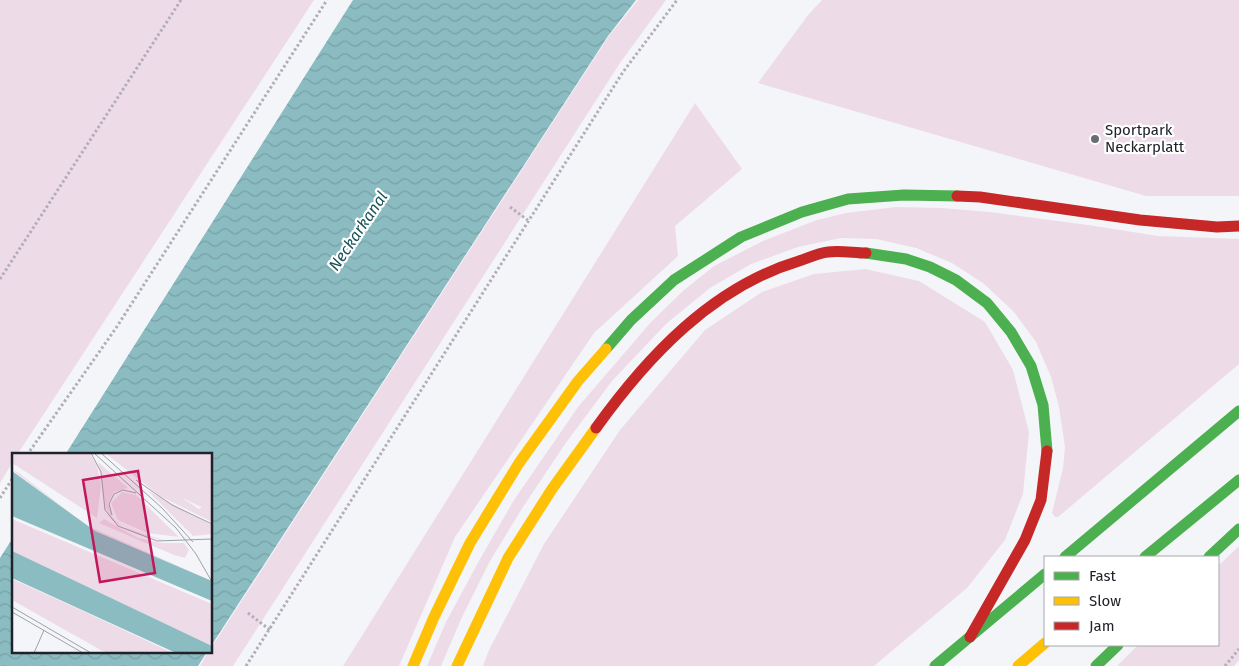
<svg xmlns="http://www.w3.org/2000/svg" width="1239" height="666" font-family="'Fira Sans',sans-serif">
  <defs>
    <pattern id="water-waves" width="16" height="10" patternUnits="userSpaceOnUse" patternTransform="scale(1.25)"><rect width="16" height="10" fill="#8bbcc1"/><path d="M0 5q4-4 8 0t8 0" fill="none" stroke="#78a1a6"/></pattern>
  </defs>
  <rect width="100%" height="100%" fill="#f4f5f9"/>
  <path fill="#eedbe8" d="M0 0H314L17 455H14V460L0 483Z
    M638 0H666L620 63 233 666H200L208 652H211V648L609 36Z
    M822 0H1239V196H1146L758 83 808 15Z
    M695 103 742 169 675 226 678 256 594 333 455 537 399 666H343Z
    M896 207 941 208 990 212 1088 225 1158 236 1239 239V364L1058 517H1055L1052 513 1063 468 1065 447 1059 407 1051 377 1036 342 1014 312 983 283 952 263 916 248 876 239 841 238 798 247 751 264 710 288 667 323 612 381 565 444 523 507 490 561 462 617 441 666H427L446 622 480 559 514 500 578 407 651 322 684 290 714 266 763 241 817 220 846 213Z
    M865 269 919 281 985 322 1013 370 1029 432 1023 494 1005 540 967 588 874 666H483L489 650 544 544 620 430 705 330 762 292 814 274Z
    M1239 546V660L1234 666H1117L1138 645H1218V566Z"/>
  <path fill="url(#water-waves)" d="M353 0H636L608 36 211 646V455H65Z
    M14 536V652H207L198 666H0V558Z"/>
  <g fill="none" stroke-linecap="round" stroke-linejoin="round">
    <path stroke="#b2aeb8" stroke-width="3" stroke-dasharray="2.5 2.5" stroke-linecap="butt" d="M510 207 529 221
      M0 279 181 0
      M27 455 116 328 327 0
      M0 498 14 476
      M248 613 270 630
      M246 666 623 72 677 0
      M1225 666 1239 649"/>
    <path stroke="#4caf50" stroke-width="11" d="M866 253 906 259 930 267 956 280 987 303 1011 332 1031 366 1043 405 1047 451
      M606 349 631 320 674 280 741 237 802 212 848 199 904 195 957 196
      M1065 557 1239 411
      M1145 557 1239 480
      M1209 557 1239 529
      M935 666 1045 574
      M1096 666 1118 645"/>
    <path stroke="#ffc107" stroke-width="11" d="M413 666 434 617 470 543 519 463 578 381 606 349
      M457 666 508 558 552 489 596 428
      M1018 666 1045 643"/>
    <path stroke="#c62828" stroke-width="11" d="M957 196 980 197 1140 220 1217 227 1239 226
      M596 428C647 357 712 287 799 261 808 258 818 253 828 252 840 250 854 253 866 253
      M970 637 1025 540 1041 500 1047 451"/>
  </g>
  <circle fill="#6a6c72" stroke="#fff" stroke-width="2" cx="1095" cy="139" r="5"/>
  <g text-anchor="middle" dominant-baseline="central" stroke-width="4.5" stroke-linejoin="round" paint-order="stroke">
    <g font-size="15" fill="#202229" stroke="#fff" text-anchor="start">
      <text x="1105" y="130">Sportpark<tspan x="1105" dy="17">Neckarplatt</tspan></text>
    </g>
    <g font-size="16" font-style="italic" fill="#185459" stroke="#fff">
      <text transform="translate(358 231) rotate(-56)">Neckarkanal</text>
    </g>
  </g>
  <g transform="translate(12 453)">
    <rect width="200" height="200" fill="#f4f5f9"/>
    <path d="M0 0H77L85 12 89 32 85 65 0 10ZM93 0H102L187 56 192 53 200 28V69L148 43ZM86 9 116 35 102 39 96 50 100 64 111 74 151 87 200 85 148 87 122 80 106 71 100 67 94 56ZM0 17 7 20 74 72 191 124 83 78ZM135 37 200 72V81L181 83ZM110 39 124 42 167 84 135 80 106 67 99 50ZM0 66 200 151V193L0 99ZM92 66 126 85 149 90H172L177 97 173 105 162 102 87 70ZM0 126 75 160 161 200H94L0 147Z" fill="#eedbe8"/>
    <path d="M0 0H19L15 7 8 6 4 12 0 10ZM103 0H200V59L166 43 118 14Z" fill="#eedbe8"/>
    <path d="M0 18 83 78 200 128V148L0 63ZM0 98 200 193V200H164L0 125Z" fill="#8bbcc1"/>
    <path fill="none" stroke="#9fa1a6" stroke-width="1" d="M79 0 89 19 93 57 106 73 145 88 200 86M82 0 164 75 184 101 200 129M89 0 150 55 181 89M124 27 160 52 200 71M100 62 97 51 102 41 111 37 124 40M0 154 79 200M0 159 71 200M22 200 32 177"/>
    <path fill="#c2185b" fill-opacity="0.15" stroke="#c2185b" stroke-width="2.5" d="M126 18 143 120 88 129 71 27Z"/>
    <rect width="200" height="200" fill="none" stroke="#202229" stroke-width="2.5"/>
  </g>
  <rect x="1044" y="556" width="175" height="90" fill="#ffffff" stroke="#a6a7a9"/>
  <rect x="1054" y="572" width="25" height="8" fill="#4caf50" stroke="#a6a7a9"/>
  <text x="1089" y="581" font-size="15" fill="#202229">Fast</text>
  <rect x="1054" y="597" width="25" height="8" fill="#ffc107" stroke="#a6a7a9"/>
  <text x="1089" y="606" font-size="15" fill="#202229">Slow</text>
  <rect x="1054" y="622" width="25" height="8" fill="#c62828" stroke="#a6a7a9"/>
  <text x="1089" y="631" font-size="15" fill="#202229">Jam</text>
</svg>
